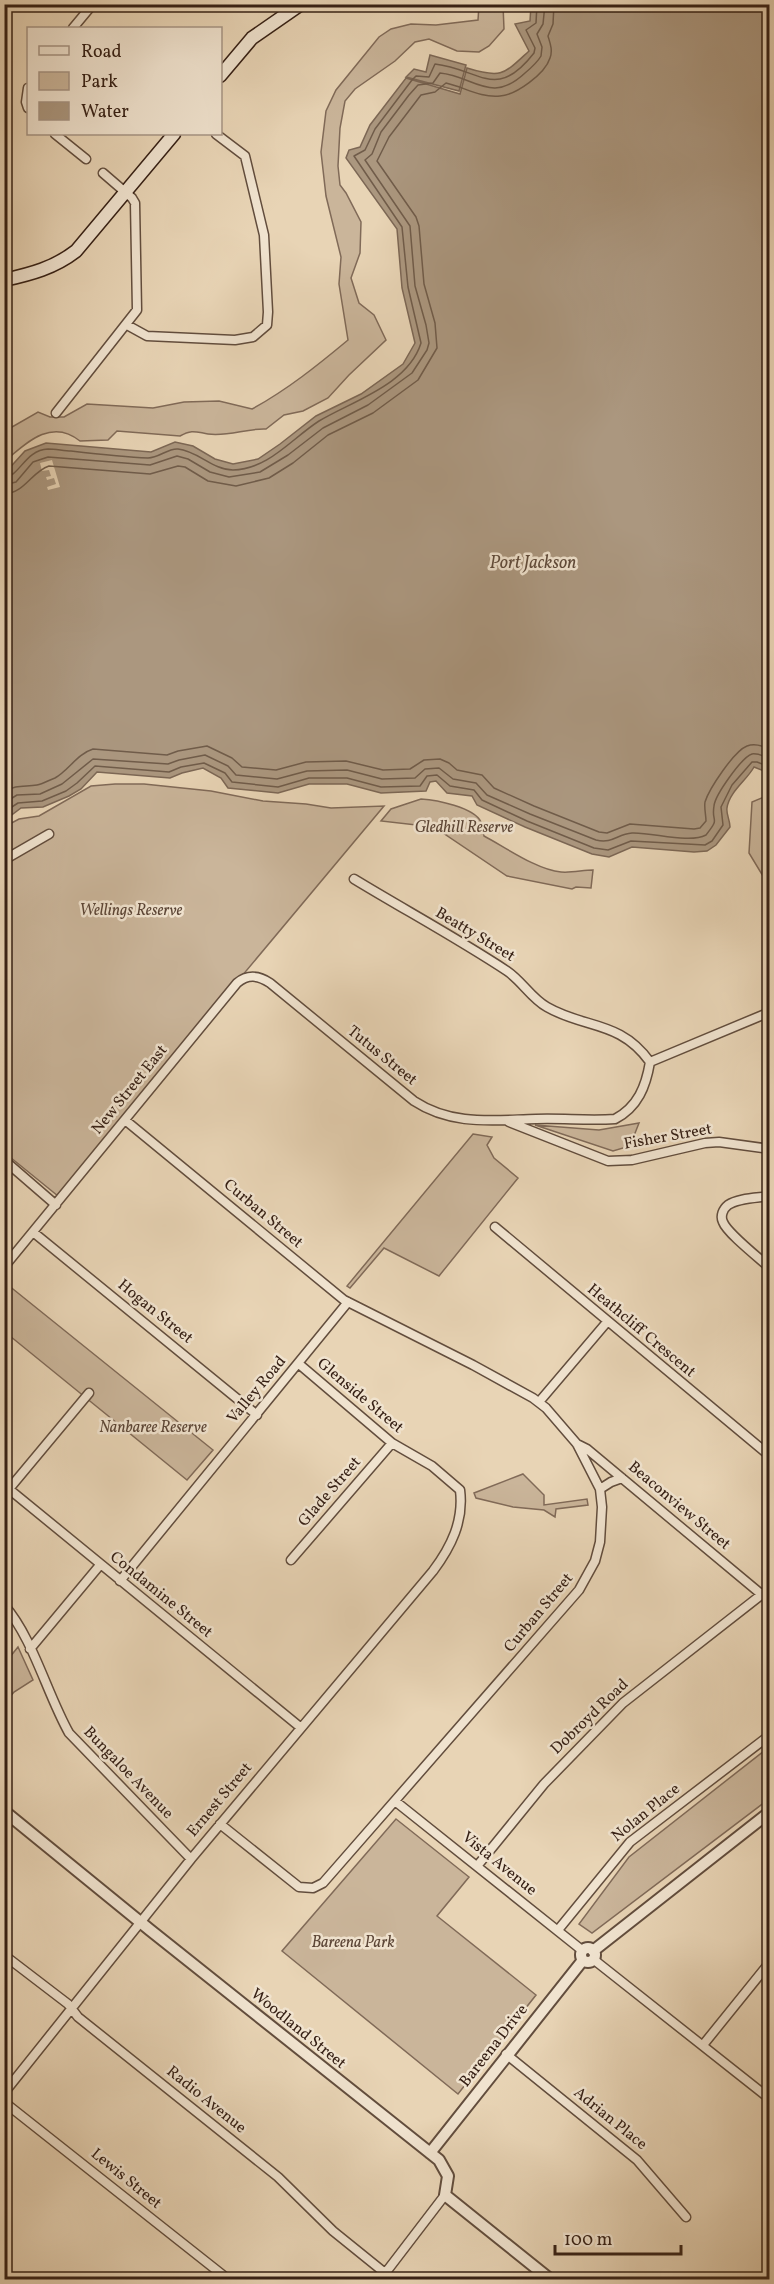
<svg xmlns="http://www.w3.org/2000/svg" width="774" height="2284" font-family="Vollkorn,serif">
  <rect width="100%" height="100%" fill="#e8d4b5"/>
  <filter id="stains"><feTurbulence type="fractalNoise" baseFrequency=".00333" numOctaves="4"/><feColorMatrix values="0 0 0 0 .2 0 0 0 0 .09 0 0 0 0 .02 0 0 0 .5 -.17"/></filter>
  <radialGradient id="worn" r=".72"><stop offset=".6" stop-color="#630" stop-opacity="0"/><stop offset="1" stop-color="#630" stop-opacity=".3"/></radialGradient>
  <path fill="#cab59a" stroke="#806a58" stroke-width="1.5" d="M479 5H503L504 29 489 46 479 52 457 51 429 39 415 42 395 61 355 89 345 101 340 128 338 166 340 185 346 193 361 222 360 253 351 278 359 303 374 315 386 340 349 375 328 398 303 411 284 415 266 429C247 428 228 437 208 434 196 432 192 429 180 436L117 431 108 440 80 441C52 418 27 442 5 461V431L38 412 50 417H64L87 404 153 408 184 402 219 401 252 409C287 390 318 365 348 340L339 284 341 257 326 196 321 152 326 111 336 90 379 37 391 29 411 24 436 25 478 20Z
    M115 784H144L211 791 263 801 306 804 331 808 384 806 58 1196 5 1153 4 827 19 819 39 816 91 786Z
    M769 795V886L749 853 752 802Z
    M421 799C436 800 474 807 481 822 483 826 483 832 484 836 505 847 537 870 561 872 572 873 583 870 593 870L591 888 576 887 572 889 507 876 434 827 381 821 391 809Z
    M639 1123 630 1146 613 1151 535 1125 599 1130Z
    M473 1134 492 1137 487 1145 494 1158 518 1178 439 1276 384 1248 350 1288 347 1286Z
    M8 1285 213 1450 187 1480 5 1332V1289Z
    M523 1474 544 1495V1505L587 1499 588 1505 556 1509 555 1517 544 1510 513 1507 476 1498 474 1493Z
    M18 1647 33 1680 14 1692 5 1703V1663Z
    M769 1747V1799L592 1933 579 1924 629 1857Z
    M396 1819 469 1877 437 1916 536 1995 458 2094 282 1951Z"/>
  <path fill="#ab977f" stroke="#7c6755" stroke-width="1.5" d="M531 5H769V773L754 767C747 780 729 792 727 808 726 814 730 820 730 827L716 845 707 851 694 852 632 847 609 857 592 854 525 827 477 805 472 796 447 793 436 781 430 782 426 791 381 793 347 784H309L278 793 228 788 221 778 203 768 182 773 170 778 97 772 81 789 69 796 43 807 21 808 5 820V473L25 451 46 443 151 452 175 442 193 446 215 459 233 464 258 459 280 444 316 416 361 394 403 364 415 343 402 288 397 229 346 158 349 150 360 147 370 125 406 78 460 94 467 68C502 79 504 74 529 51L515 24 530 21Z
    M430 55 466 65 459 91 406 77 414 69 426 72Z"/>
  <path fill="#e8d4b5" d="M52 460 60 487 48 490 47 487 56 484 54 478 47 480 46 477 51 476 49 470 42 471 40 463Z"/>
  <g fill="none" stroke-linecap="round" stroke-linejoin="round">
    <path stroke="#705c4a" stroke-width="1.5" d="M4 478C20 476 25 450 48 449 56 449 64 451 71 451 97 454 123 457 148 458 159 458 168 448 178 449 198 451 213 470 233 470 269 469 291 439 319 421 352 401 408 385 421 343L408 287 402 227 354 156 365 150 375 129 412 80 416 76 429 77 435 64C480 69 496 102 534 53L535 48 526 30 536 23 537 4
      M4 485 16 482 33 462 48 457 150 465 177 456 188 459 210 472 229 477 260 472 288 455 323 428 368 405 412 373 427 350 429 343 426 325 415 286 410 226 365 160 372 154 381 132 409 95 418 85 433 83 440 73C474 76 491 105 525 73 531 68 537 63 541 56L542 47 537 34 543 24 545 4
      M4 494C25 493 31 472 49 466L150 474 178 466 185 467 208 481 236 486 269 478 293 463 328 435 373 413 418 380 437 348 435 323 424 284 419 226 416 217 377 161 389 137 421 95 435 92 446 83C464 87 480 98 500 96 516 95 545 74 550 58 553 50 550 43 548 36L553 24 554 4
      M4 792C16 784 25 787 37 785 43 784 49 780 55 778 69 770 77 754 93 749L167 755 178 751 207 746 232 758 242 767 276 770 306 762 346 761 383 770 410 769 424 760 440 759 449 763 457 770 482 775 494 788 534 806 599 832 607 833 630 824 694 829 700 828 706 821C706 815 704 808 705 802 709 789 734 751 747 746 755 743 762 746 770 749
      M4 803 17 795 40 794 62 784 93 759 168 764 179 760 205 755 228 766 236 775 277 779 307 771 347 770 382 779 415 778 425 769 439 768 453 779 476 783 487 795 530 814 596 840C613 844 617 834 632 833 652 832 689 844 706 835 721 816 711 824 714 806 715 795 742 757 752 754 758 753 764 756 770 759
      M4 812 18 803 42 801 66 791 77 783 95 766 169 772 181 767 204 763 225 773 232 782 278 787 309 778H347L381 787 420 786 427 776 437 775 450 786 474 790 482 800 527 821 594 848 608 850 631 841 705 845 712 841 723 825 721 807 732 785 752 762H757L770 767"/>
    <g stroke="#624d3d" stroke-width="11">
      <path id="minor" d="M73 28 93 4
        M28 88 26 102 28 108
        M4 98 6 101 4 114
        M55 134 86 159
        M127 325 147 336 235 340 253 337 267 325 268 312 264 235 245 156 216 134
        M56 413 137 310 135 203 132 198 103 173
        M4 860 49 834
        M354 879C405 910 457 938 507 971 522 981 531 998 547 1007 585 1029 620 1020 650 1062L770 1012
        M125 1120 344 1300 473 1365 533 1398 546 1408 577 1444 600 1489 602 1507 600 1542 595 1561 579 1590 323 1883 313 1888 299 1887 220 1824
        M509 1122 608 1161 632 1160 705 1143 719 1142 770 1149
        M4 1160 56 1205
        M770 1196C757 1198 738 1198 728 1205 723 1209 720 1216 723 1222 727 1233 759 1258 770 1268
        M495 1227 770 1456
        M33 1232 257 1415
        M4 1267 237 983C248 974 258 975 270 983L414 1101C452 1126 493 1120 536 1119 563 1118 589 1121 615 1119 638 1107 646 1086 650 1062
        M539 1402 607 1322
        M577 1444 587 1449 761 1594
        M4 1485 300 1727
        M9 1489 89 1393
        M600 1489 611 1482 622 1478
        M291 1560 392 1443
        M120 1581 348 1302
        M4 1605C33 1638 47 1694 69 1733L191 1859
        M30 1649 100 1565
        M395 1801 583 1951
        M478 1865 544 1784 623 1703 770 1588
        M558 1930 630 1842 770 1735
        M4 1955 68 2004 78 2017 278 2177 333 2231 385 2273
        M593 1959 770 2099
        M703 2045 770 1962
        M506 2054 637 2160 686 2217
        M4 2093 191 1859 433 1571C451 1547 464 1521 460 1490L432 1466 392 1443 299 1364
        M4 2102 229 2280
        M380 2280 445 2195"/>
    </g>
    <g stroke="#624d3d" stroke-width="14">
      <path id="tertiary" d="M4 1811 150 1930 439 2160 448 2176 445 2195 551 2280
        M581 1955a7 7 0 1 1 14 0a7 7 0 1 1-14 0Z
        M593 1951 770 1812
        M430 2153 583 1960"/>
    </g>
    <g stroke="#362015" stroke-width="15">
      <path id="secondary" d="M220 76 252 38 301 4
        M4 280C31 274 54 268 76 251L174 134"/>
    </g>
    <use href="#minor" stroke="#f0e3cf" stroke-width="8"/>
    <use href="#tertiary" stroke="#f0e3cf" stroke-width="10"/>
    <use href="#secondary" stroke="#f0e3cf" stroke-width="12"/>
  </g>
  <g text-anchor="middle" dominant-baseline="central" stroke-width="5" stroke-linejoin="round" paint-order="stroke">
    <g font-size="16" font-style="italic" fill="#5b4536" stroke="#f0e3cf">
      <text x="464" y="828">Gledhill Reserve</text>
      <text x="131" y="911">Wellings Reserve</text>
      <text x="153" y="1428">Nanbaree Reserve</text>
      <text x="353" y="1943">Bareena Park</text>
    </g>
    <g font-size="16" fill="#362015" stroke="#f0e3cf">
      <text transform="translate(475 935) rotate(31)">Beatty Street</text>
      <text transform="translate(382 1056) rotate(39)">Tutus Street</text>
      <text transform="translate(130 1090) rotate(-51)">New Street East</text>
      <text transform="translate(668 1137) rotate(-10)">Fisher Street</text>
      <text transform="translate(263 1214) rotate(40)">Curban Street</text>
      <text transform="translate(155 1312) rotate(39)">Hogan Street</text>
      <text transform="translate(641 1331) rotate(40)">Heathcliff Crescent</text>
      <text transform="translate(257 1390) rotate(-50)">Valley Road</text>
      <text transform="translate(360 1396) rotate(40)">Glenside Street</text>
      <text transform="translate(330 1492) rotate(-49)">Glade Street</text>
      <text transform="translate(679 1506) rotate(40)">Beaconview Street</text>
      <text transform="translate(161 1595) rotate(39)">Condamine Street</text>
      <text transform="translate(539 1613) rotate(-50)">Curban Street</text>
      <text transform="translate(590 1717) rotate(-44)">Dobroyd Road</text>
      <text transform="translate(128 1773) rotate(46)">Bungaloe Avenue</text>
      <text transform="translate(220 1800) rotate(-50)">Ernest Street</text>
      <text transform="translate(646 1813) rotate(-39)">Nolan Place</text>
      <text transform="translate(499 1864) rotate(39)">Vista Avenue</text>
      <text transform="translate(298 2029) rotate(39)">Woodland Street</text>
      <text transform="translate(494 2046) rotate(-52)">Bareena Drive</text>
      <text transform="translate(206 2100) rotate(39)">Radio Avenue</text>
      <text transform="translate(610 2119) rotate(39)">Adrian Place</text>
      <text transform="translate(126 2179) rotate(39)">Lewis Street</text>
    </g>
    <g font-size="18" font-style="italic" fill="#5f4a3a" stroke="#f0e3cf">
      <text x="533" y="563">Port Jackson</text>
    </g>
  </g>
  <rect width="774" height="2284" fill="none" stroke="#e8d4b5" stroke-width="24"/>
  <rect x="6" y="6" width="762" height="2272" fill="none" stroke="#362015" stroke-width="3"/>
  <rect x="12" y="12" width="750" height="2260" fill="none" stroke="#362015" stroke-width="1.5"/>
  <rect x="27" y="27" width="195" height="108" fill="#f0e3cf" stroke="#a69585" stroke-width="1.5"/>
  <rect x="39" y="46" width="30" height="9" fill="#f0e3cf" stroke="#a69585" stroke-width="1.5"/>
  <text x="81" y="57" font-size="18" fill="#362015">Road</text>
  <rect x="39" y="72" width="30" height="18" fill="#cab59a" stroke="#a69585" stroke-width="1.5"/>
  <text x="81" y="87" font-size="18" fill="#362015">Park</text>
  <rect x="39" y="102" width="30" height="18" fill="#ab977f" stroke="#a69585" stroke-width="1.5"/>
  <text x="81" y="117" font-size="18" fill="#362015">Water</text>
  <path d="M555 2245v9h126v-9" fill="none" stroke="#362015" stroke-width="3"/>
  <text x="564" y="2245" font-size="18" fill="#362015" stroke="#f0e3cf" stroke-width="4.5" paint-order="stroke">100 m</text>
  <rect width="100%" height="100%" filter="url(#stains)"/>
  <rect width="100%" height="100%" fill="url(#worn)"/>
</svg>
